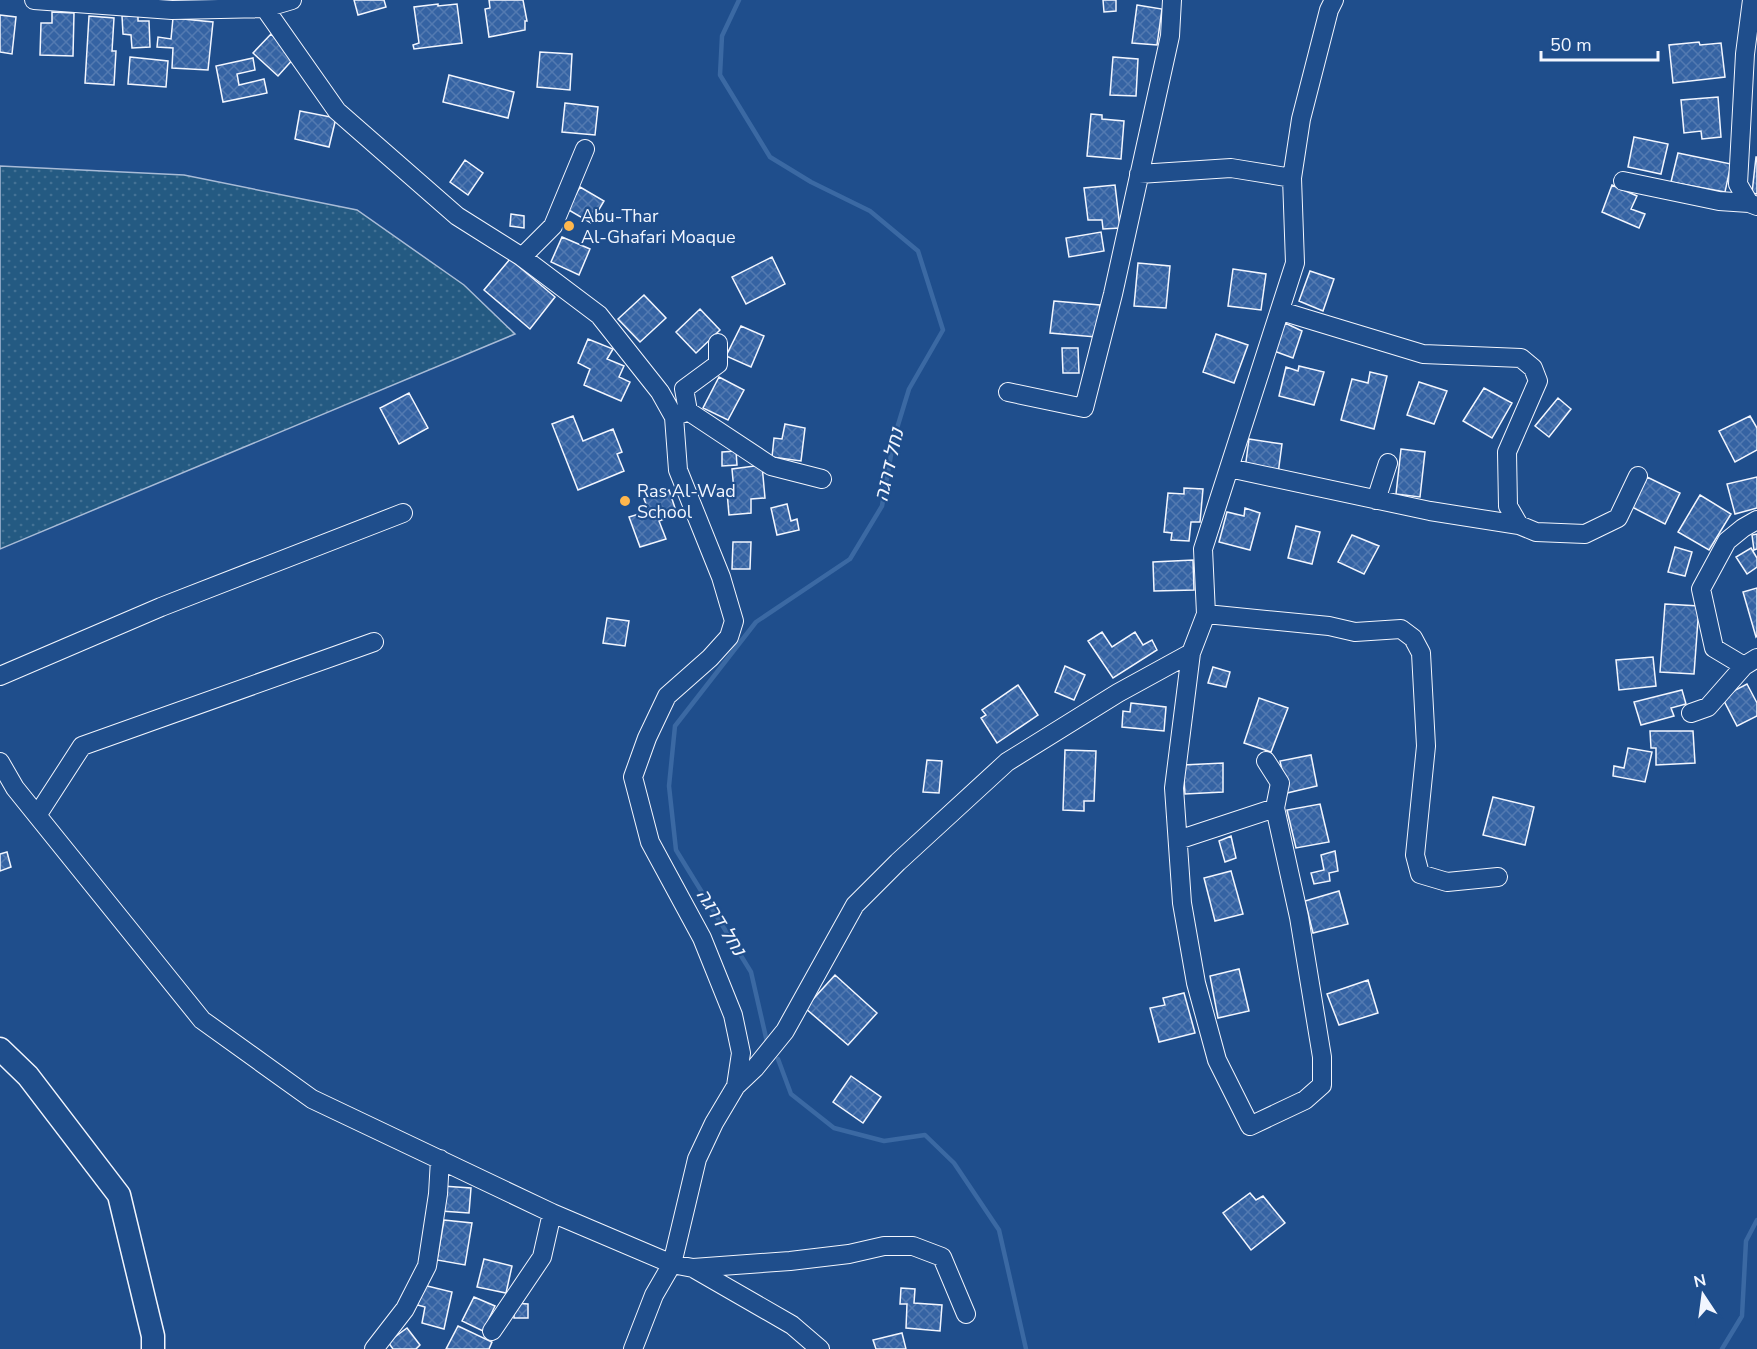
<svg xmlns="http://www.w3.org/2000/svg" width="1757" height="1349" font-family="'Nunito Sans',Heebo,sans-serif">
  <defs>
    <pattern id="grass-dots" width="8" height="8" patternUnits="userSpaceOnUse" patternTransform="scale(1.5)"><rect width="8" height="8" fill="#245a82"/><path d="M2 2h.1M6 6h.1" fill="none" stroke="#447295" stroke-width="1.8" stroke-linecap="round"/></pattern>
    <pattern id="building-cross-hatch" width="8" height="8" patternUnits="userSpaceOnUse" patternTransform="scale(1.5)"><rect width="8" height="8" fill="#3563a3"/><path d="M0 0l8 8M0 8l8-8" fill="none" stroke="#537ab1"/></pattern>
  </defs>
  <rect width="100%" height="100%" fill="#1f4e8c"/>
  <path fill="url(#grass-dots)" stroke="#a8bbd7" stroke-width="1.5" d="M0 166 184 175 357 210 464 285 515 334 0 549Z"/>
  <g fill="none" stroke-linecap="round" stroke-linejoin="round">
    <path stroke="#3b69a3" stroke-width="4.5" d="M739 0 722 36 720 75 770 157 811 182 870 211 918 251 943 330 909 389 894 438 882 506 850 559 756 622 675 726 669 786 676 850 751 972 767 1042
      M778 1059 791 1094 834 1128 884 1141 925 1135 954 1163 999 1230 1026 1349
      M1722 1349 1742 1316 1746 1241 1757 1220"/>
  </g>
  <path fill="url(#building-cross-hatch)" stroke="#f2f6ff" stroke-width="1.5" d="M354 0H384L386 7 358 15Z
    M489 0H523L527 21H525V30L489 37 485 9 490 8Z
    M1103 0H1116V11L1104 12Z
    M438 4V6L457 4 462 43 414 49 413 45 419 43 414 7Z
    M1137 5 1162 9 1157 45 1132 43Z
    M52 12 74 13 73 56 40 55 41 23H52Z
    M0 15 16 17 12 54 0 52Z
    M89 16 114 18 112 51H116L114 85 85 83Z
    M122 16H138V21H149L150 47 132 48 131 35 123 34Z
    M173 18 213 22 208 70 172 68 173 48 157 47 158 37 171 39Z
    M271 34 295 57 278 76 253 53Z
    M1699 42 1700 45 1721 43 1725 77 1673 83 1669 45Z
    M540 52 572 54 570 90 537 87Z
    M130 57 168 61 166 87 128 84Z
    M1113 57 1138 59 1136 96 1110 95Z
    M253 58 255 70 237 74 239 85 264 79 267 93 223 102 216 66Z
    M449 75 514 92 508 118 443 102Z
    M1718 97 1721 137 1702 139 1701 131 1684 133 1681 100Z
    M565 103 598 107 595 135 562 132Z
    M300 111 336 118 329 147 295 139Z
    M1091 114 1102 115V119L1124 121 1121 159 1087 156Z
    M1634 137 1668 144 1661 174 1628 167Z
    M1678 153 1731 164 1725 192 1671 182Z
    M1756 157H1757V194L1752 193Z
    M465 160 483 173 468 195 450 182Z
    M1115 185 1120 228 1103 229 1102 220H1088L1084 188Z
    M1612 185 1637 196 1631 209 1645 214 1639 228 1602 212Z
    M580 187 604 201 591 223 567 209Z
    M511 214 524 216V228L510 226Z
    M1101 232 1104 251 1069 257 1066 238Z
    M562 237 590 249 579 275 551 262Z
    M772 257 785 284 746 304 732 277Z
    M510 259 555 297 530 329 484 290Z
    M1138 263 1170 266 1166 308 1134 306Z
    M1233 269 1266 274 1261 310 1228 306Z
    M1310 271 1334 279 1323 311 1299 301Z
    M644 295 666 318 640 342 618 319Z
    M1054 301 1100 305 1096 337 1050 333Z
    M700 309 720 330 696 353 676 332Z
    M1285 323 1302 331 1293 358 1274 351Z
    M741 326 764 336 751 367 726 356Z
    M1216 334 1248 345 1234 383 1203 372Z
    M588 339 613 349 607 359 624 366 619 377 630 382 621 401 584 385 590 369 578 363Z
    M1062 348H1078L1079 373H1063Z
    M1299 366 1324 372 1314 405 1279 396 1286 367 1298 371Z
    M1370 372 1387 376 1374 429 1341 420 1352 379 1368 383Z
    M719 377 744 390 728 420 703 408Z
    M1419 382 1447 391 1434 424 1407 415Z
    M1484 388 1512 403 1492 438 1463 421Z
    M409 393 428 428 399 444 380 408Z
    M1558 398 1571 409 1549 437 1535 426Z
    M573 416 583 441 613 429 622 452 617 454 624 471 578 490 552 424Z
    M1750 416 1757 428V450L1735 462 1719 431Z
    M785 424 805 428 801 461 772 457 774 438 782 439Z
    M1249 439 1282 444 1278 474 1245 469Z
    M1401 449 1425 452 1420 497 1396 494Z
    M736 451 737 465 722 466V452Z
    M762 465 765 498 751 499V513L729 515 727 492 734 491 732 469Z
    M1647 477 1680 493 1665 524 1632 507Z
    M1757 477V508L1735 514 1727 484Z
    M1184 488 1203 489 1200 522H1191L1189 541 1171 540 1172 533 1164 532 1168 493 1184 494Z
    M669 490 677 514 659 521 666 539 640 547 629 517 649 511 644 499Z
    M1700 495 1731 514 1709 550 1678 532Z
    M787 504 791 521 797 519 799 530 777 535 771 508Z
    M1245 508 1260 513 1250 550 1219 542 1227 512 1244 516Z
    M1296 526 1320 532 1312 564 1288 558Z
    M1757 534V549L1754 550 1752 535Z
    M1352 535 1379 546 1364 574 1338 562Z
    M733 542H751L750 569H732Z
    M1675 547 1692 552 1685 576 1668 572Z
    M1751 548 1757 558V567L1747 574 1736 557Z
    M1193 560 1194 590 1154 591 1153 562Z
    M1757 588V636L1756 637 1743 592Z
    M1665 604 1699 606 1694 674 1660 672Z
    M607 618 629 621 625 646 603 643Z
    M1102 632 1112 647 1135 632 1143 645 1152 640 1157 650 1113 678 1088 641Z
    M1653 657 1656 686 1619 690 1616 660Z
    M1065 666 1085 675 1074 700 1055 692Z
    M1213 667 1230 672 1226 687 1208 683Z
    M1747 684 1757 703V716L1737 726 1722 697Z
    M1018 685 1038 715 997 743 981 718 986 715 982 710Z
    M1682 690 1686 704 1671 708 1674 716 1641 725 1634 702Z
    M1259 698 1288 708 1271 752 1244 743Z
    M1131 703 1166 707 1164 731 1122 727 1123 711 1130 712Z
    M1650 731H1693L1695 763 1656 765V748H1651Z
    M1628 748 1652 752 1645 782 1613 776 1614 766 1624 768Z
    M1065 750 1096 751 1094 801H1084V811L1063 810Z
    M1311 755 1317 786 1287 793 1280 761Z
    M927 760 942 761 939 793 923 792Z
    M1223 763V792L1185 794 1183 765Z
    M1493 797 1534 807 1525 845 1483 835Z
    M1320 804 1329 842 1296 848 1287 810Z
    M1231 836 1236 858 1225 862 1219 841Z
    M1335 851 1338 871 1329 873 1330 881 1314 884 1311 873 1324 870 1321 855Z
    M7 852 11 867 0 871V854Z
    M1231 871 1243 914 1215 921 1204 878Z
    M1339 891 1348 924 1313 933 1305 901Z
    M1239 969 1249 1011 1218 1018 1210 976Z
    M835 975 877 1013 848 1045 805 1008Z
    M1368 980 1378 1013 1339 1025 1327 994Z
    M1184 993 1195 1033 1159 1042 1150 1008 1165 1005 1163 998Z
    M851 1076 881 1097 863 1123 833 1102Z
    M442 1186 471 1188 469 1213 441 1211Z
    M1250 1193 1256 1200 1263 1196 1285 1223 1251 1250 1223 1213Z
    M444 1220 472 1223 465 1265 437 1260Z
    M484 1259 512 1266 506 1293 477 1287Z
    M419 1284 452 1292 444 1329 422 1323 425 1307 414 1304Z
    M901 1288 915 1289 914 1303 942 1305 940 1331 906 1328 907 1304H900Z
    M474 1297 495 1306 483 1331 462 1321Z
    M514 1303 528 1304V1318H514Z
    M458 1326 492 1342 489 1349H446Z
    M407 1328 420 1345 416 1349H393L388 1342Z
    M902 1333 906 1349H876L873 1340Z"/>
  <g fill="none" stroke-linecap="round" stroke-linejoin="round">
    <g stroke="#f2f6ff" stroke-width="20">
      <path id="minor" d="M34 0 172 10 265 8 292 0
        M259 0 337 111 457 216 522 257 599 315 660 392 674 417 678 470 721 577 734 621 729 637 710 658 667 696 647 738 633 777 650 842 702 938 733 1015 741 1053 736 1086 714 1123 697 1159 672 1264 654 1295 633 1349
        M1752 0 1745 54 1738 184 1749 203 1757 206
        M1139 174 1231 168 1292 178
        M1623 181 1719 201 1749 203
        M522 257 553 226 585 149
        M1281 311 1423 354 1521 358 1533 368 1538 381 1507 452 1508 506 1519 525
        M1008 392 1084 408 1113 294 1170 36 1172 0
        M688 411 684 389 718 364V343
        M674 417 688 411 771 466 822 479
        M1229 468 1430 511 1519 525 1536 532 1585 534 1618 518 1638 476
        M1376 500 1388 463
        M1206 614 1329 626 1355 632 1401 629 1413 638 1421 653 1426 746 1415 855 1420 874 1447 882 1498 877
        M1191 653 1174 788 1182 903 1196 983 1217 1060 1250 1126 1305 1100 1322 1085V1057L1299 917 1275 808 1280 783 1266 761
        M1744 666 1714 648 1701 589 1727 541 1743 528 1757 520
        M0 676 161 607 403 513
        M1691 713 1708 707 1744 666 1757 658
        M0 762 15 788 202 1020 312 1099 552 1213 672 1264 693 1268 792 1325 820 1349
        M38 814 82 746 374 642
        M1178 840 1275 808
        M736 1086 755 1068 785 1031 855 905 898 862 1007 762 1118 693 1191 653 1206 614 1203 549 1295 263 1292 178 1301 119 1329 10 1334 0
        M693 1268 790 1261 849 1254 884 1246H913L942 1257 966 1314
        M492 1331 542 1257 552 1213
        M374 1349 405 1309 427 1266 438 1194 440 1159"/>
    </g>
    <g stroke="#f2f6ff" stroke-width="25">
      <path id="major" d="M0 1049 28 1076 119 1195 153 1336V1349"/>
    </g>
    <use href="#minor" stroke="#1f4e8c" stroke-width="18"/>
    <use href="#major" stroke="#1f4e8c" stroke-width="22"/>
  </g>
  <g fill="#ffb74d" stroke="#1f4e8c" stroke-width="2">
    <circle cx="569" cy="226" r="6"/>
    <circle cx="625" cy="501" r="6"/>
  </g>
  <g text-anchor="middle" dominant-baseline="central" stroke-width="4.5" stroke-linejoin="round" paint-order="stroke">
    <g font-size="18" fill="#f2f6ff" stroke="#1f4e8c" text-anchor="start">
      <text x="581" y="216">Abu-Thar<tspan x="581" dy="21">Al-Ghafari Moaque</tspan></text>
      <text x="637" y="491">Ras Al-Wad<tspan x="637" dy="21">School</tspan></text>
    </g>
    <g font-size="20" font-style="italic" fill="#f2f6ff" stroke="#1f4e8c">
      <text transform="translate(889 465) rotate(-77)">נחל דרגה</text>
      <text transform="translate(721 922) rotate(58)">נחל דרגה</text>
    </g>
  </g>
  <g transform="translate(1703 1295) rotate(347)" stroke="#1f4e8c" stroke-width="4.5" paint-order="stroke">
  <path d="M0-4.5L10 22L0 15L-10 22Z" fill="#f2f6ff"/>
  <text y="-9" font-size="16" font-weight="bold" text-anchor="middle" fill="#f2f6ff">N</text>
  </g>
  <path d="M1541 51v9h117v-9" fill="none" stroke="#f2f6ff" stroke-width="3"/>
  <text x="1550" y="51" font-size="18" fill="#f2f6ff" stroke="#1f4e8c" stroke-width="4.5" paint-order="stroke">50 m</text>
</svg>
